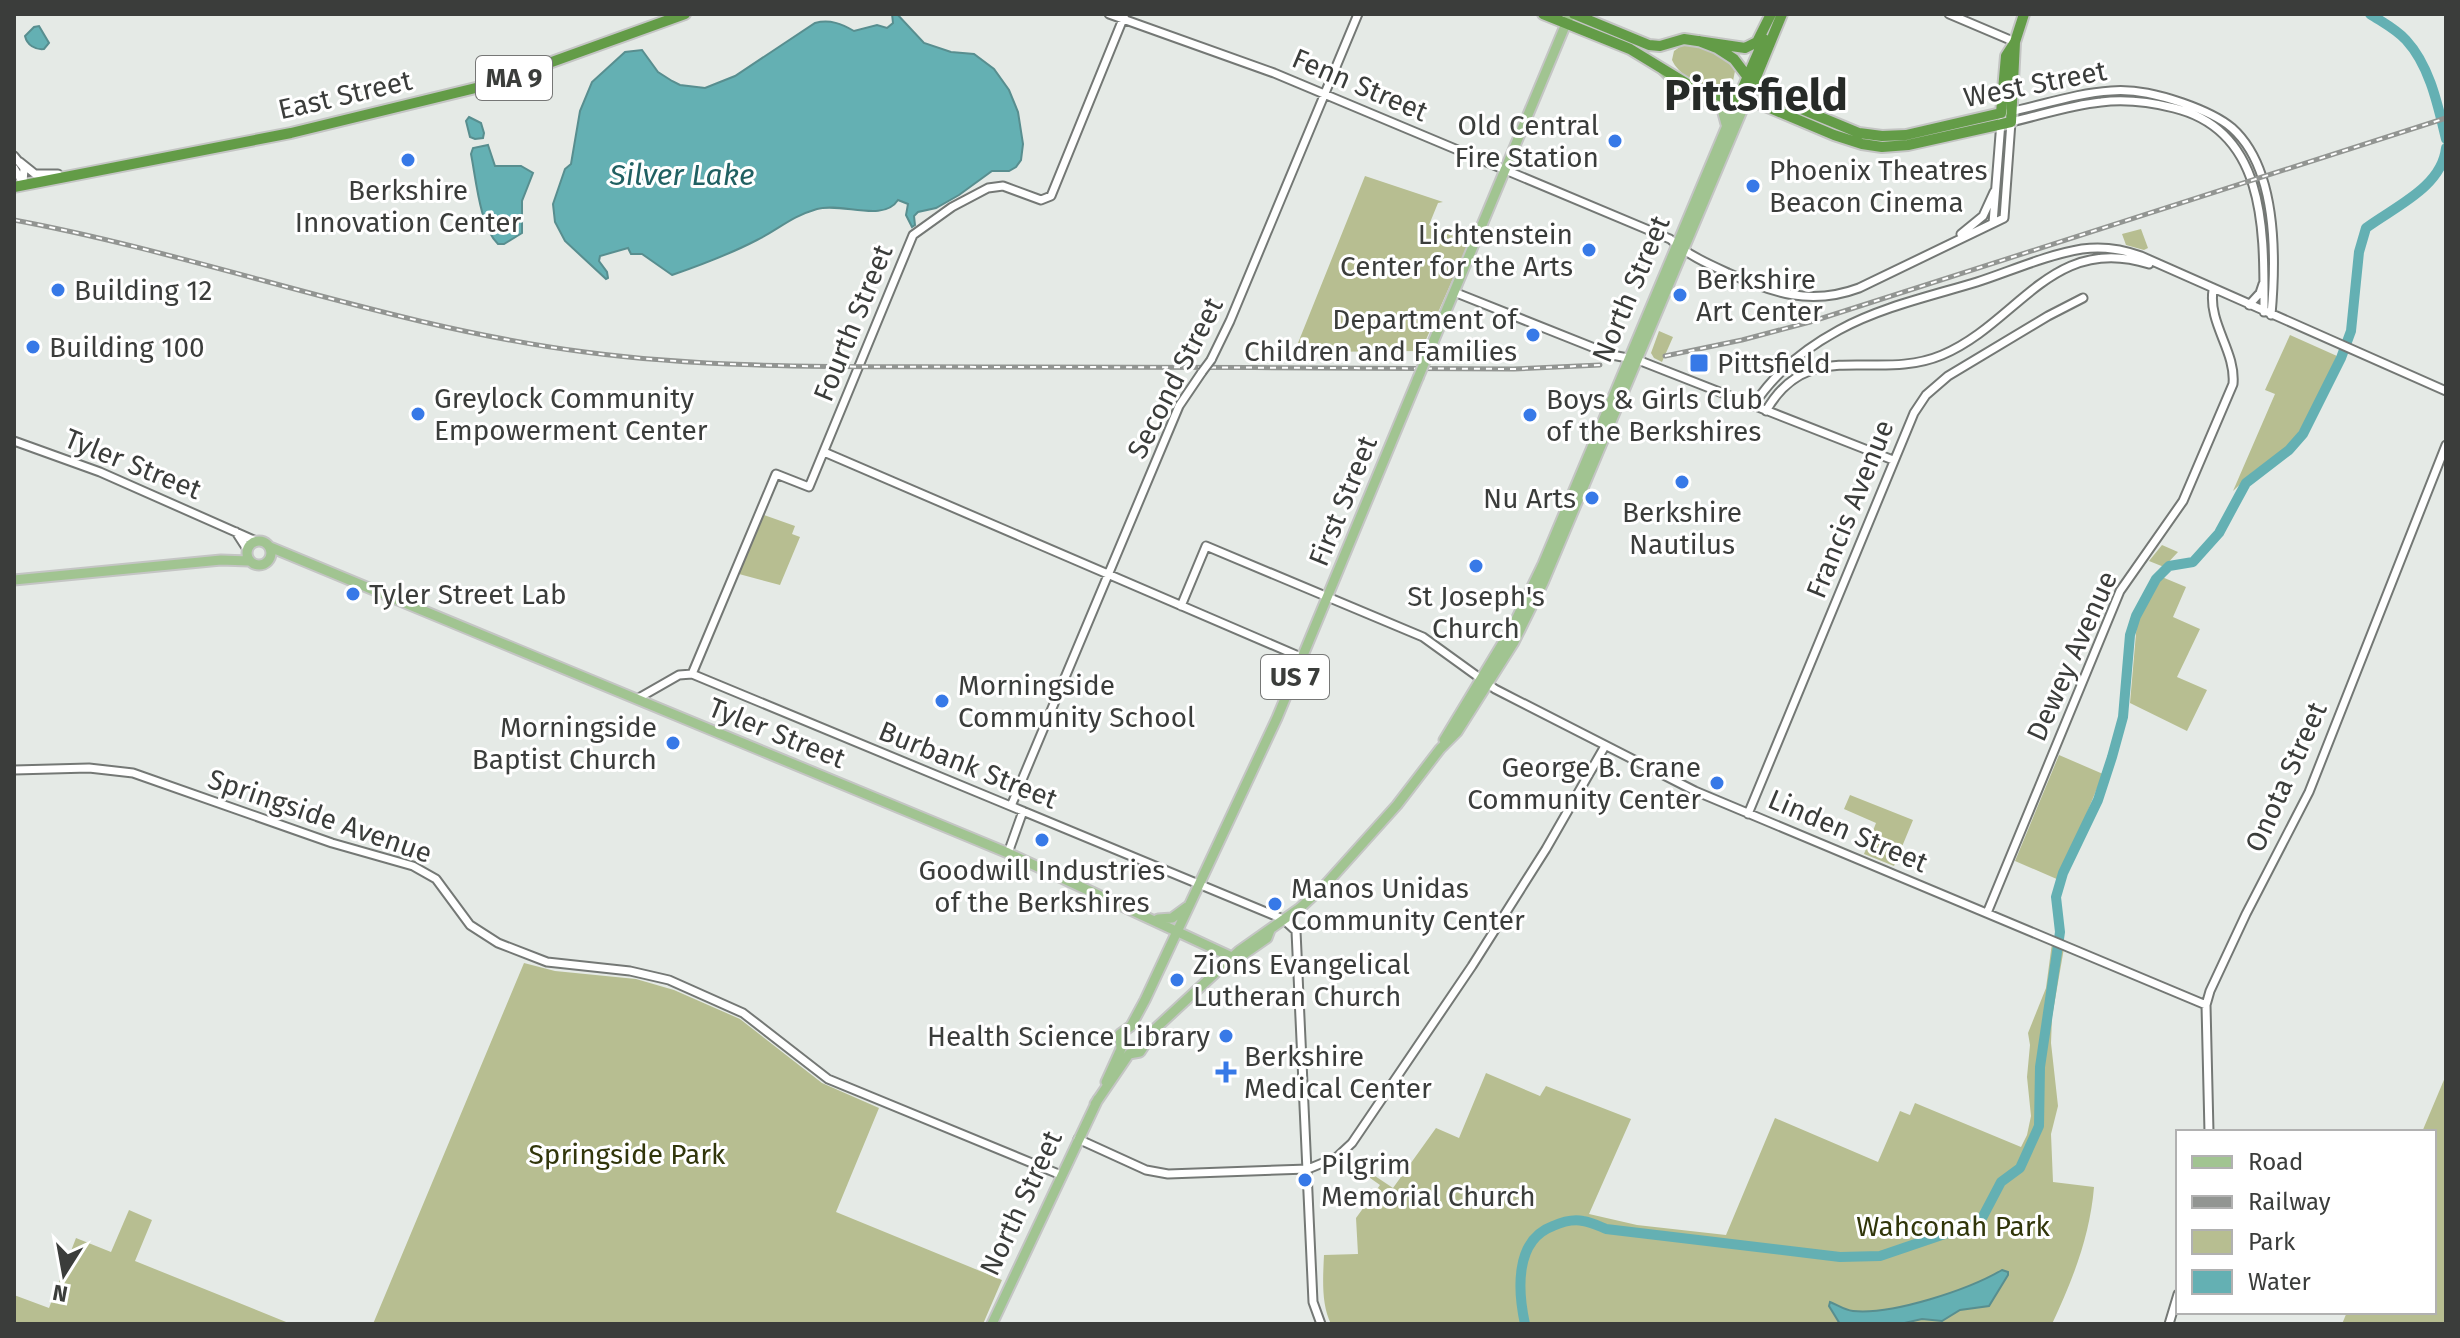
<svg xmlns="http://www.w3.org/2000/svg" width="2460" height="1338" font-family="'Fira Sans',sans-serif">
  <rect width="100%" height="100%" fill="#e5eae6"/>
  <path fill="#b7be91" d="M1691 45C1708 49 1726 56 1735 71L1733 81C1716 95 1680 79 1672 60L1674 51 1681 46Z
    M1365 176 1443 202 1438 203 1429 225 1470 240 1421 351 1308 352 1296 348Z
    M2141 229 2148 248 2144 250 2126 245 2122 234Z
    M1659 331 1673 337 1662 362 1654 358 1651 353Z
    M2290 335 2337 356 2306 421 2292 442 2281 453 2254 471 2233 491 2275 394 2265 390Z
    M764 515 795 526 792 534 800 537 780 585 739 574Z
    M2162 545 2178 552 2164 567 2149 561Z
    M2162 577 2186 587 2173 617 2200 629 2177 677 2207 690 2187 731 2130 703 2137 622Z
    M2059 755 2103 774 2059 880 2015 861Z
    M1850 795 1913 820 1894 866 1864 854 1876 823 1844 809Z
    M2052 943 2064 948 2052 1017 2051 1043 2058 1106 2051 1134 2053 1182 2094 1187C2090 1236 2073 1279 2052 1324H1331C1321 1304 1323 1277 1324 1255L1358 1254 1356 1218 1380 1185 1346 1161 1348 1158 1393 1188 1436 1128 1459 1138 1486 1073 1540 1096 1546 1086 1631 1119 1589 1214 1637 1225 1726 1235 1775 1118 1878 1162 1900 1111 1910 1115 1915 1103 2021 1147 2027 1135 2031 1116 2027 1077 2030 1045 2028 1033 2046 988Z
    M524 963 555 971 636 979 674 990 740 1019 822 1083 879 1108 836 1212 1002 1280 983 1324H373Z
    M2446 1075V1324H2342L2347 1312H2434V1132H2422Z
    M129 1210 152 1220 135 1261 291 1324H14V1295L49 1308 76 1238 111 1252Z"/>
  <path fill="#64b0b3" stroke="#588e8f" stroke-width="2" d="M892 14H897L924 43 951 52 974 54 994 69 1009 90 1018 112 1023 144 1021 160 1016 167 1009 171H992L959 195 936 208 918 212 914 216 915 225 912 227 906 215 908 204 898 200C883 223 842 202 817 209 790 217 781 228 757 240 730 254 701 265 672 275L642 254H631L628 248 600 256 599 261 607 272 608 278 606 279 565 241 555 222 553 204 565 169 571 164 580 111 592 82 625 52 642 50 658 72 672 81 680 85 705 88 735 76 815 23C830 19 842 24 854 31L877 25 887 28 893 23Z
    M39 26 49 43 44 49C35 50 27 45 25 36L34 27Z
    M469 117 481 123 484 133 483 138 475 139 470 137 466 121Z
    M488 145 495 166H521L533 173 522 201V233L504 244H498C480 227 476 179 471 154L473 148Z
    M2002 1270 2008 1272V1275L1989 1306 1960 1310 1942 1321 1922 1319 1900 1324H1840L1829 1306 1830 1302C1838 1305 1844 1310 1853 1311 1892 1315 1968 1290 2002 1270Z"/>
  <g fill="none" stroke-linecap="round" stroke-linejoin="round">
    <path stroke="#64b0b3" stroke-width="10" d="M2370 14C2382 22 2396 29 2406 40 2430 66 2438 106 2446 139
      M1525 1324C1518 1292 1514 1240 1553 1226 1562 1222 1573 1219 1583 1221 1591 1222 1599 1226 1606 1229L1840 1257 1880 1256 1980 1222 2001 1182 2020 1168 2039 1126 2040 1067 2060 932 2056 897 2063 873 2098 800 2112 757 2123 717 2130 635 2136 616 2156 579 2169 566 2193 562 2219 533 2246 483 2289 450 2303 434 2341 358 2351 331 2359 252 2366 228C2394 207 2442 187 2446 148"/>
    <g stroke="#747875" stroke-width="11">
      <path id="minor" d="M1109 14 1274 73 1670 239C1688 255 1706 263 1728 273 1773 293 1811 306 1859 288L2004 218 2011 122C2041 115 2071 105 2101 102 2125 99 2150 102 2174 108 2268 131 2264 234 2264 312
        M1949 14 2015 42
        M2009 112C2043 105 2077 93 2111 91 2136 89 2159 95 2183 103 2200 109 2218 116 2232 128 2278 169 2276 259 2271 315
        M14 156 24 168 23 183
        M20 162 35 174H58
        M14 168 23 183
        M1993 223 2001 122
        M1961 234 1983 216 1994 192
        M1454 292 1612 355 1638 360 1893 460
        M2249 305 2260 293 2263 284
        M1211 360 1230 321 1358 14
        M1753 406C1775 372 1804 349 1839 330 1881 307 1931 296 1977 282 2011 271 2046 255 2082 249 2103 246 2122 249 2141 256L2446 391
        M1766 411C1809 335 1876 383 1942 355 2018 323 2052 233 2149 264
        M14 441 100 472 256 541
        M824 452 1303 658
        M236 532 247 549
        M1181 606 1206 546 1423 637 1495 689 1695 791 2206 1005
        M692 674 776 474 809 487 913 235 952 207 988 188 1003 186 1041 200 1051 196 1125 14
        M637 699 679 675 692 674 1283 919 1296 931 1313 1302 1321 1324
        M14 770 89 768 133 773 332 843 413 866 436 879 470 925 498 943 547 962 630 971 669 980 743 1013 828 1079 1061 1175
        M1011 806 1179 406 1202 372
        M1748 814 1914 413 1926 395 1948 376 2048 316 2083 298
        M1008 853 1023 811
        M1987 913 2120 591 2183 501 2233 384C2236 351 2208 324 2213 290
        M2209 1132 2206 1005 2210 991 2246 914 2309 792 2446 445
        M1078 1139 1146 1170 1168 1174 1308 1169 1337 1157 1352 1143 1472 966 1546 849 1605 746
        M2169 1324 2178 1294"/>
    </g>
    <g stroke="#c4c5c4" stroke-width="13">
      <path id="major" d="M1663 70 1683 90 1722 109 1726 124
        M1429 352 1570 14
        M247 553a12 12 0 1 1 24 0a12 12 0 1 1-24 0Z
        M270 547 1008 853 1234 958
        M14 580 221 560 249 561
        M1444 740 1513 626 1543 564 1739 97
        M1158 919 1172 918 1187 907
        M1244 954 1267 938 1270 930
        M1106 1082 1121 1049 1120 1034 1131 1026 1145 1000 1277 718 1418 378
        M1095 1104 1129 1054 1140 1052 1156 1028 1239 951 1300 908 1326 884 1397 805 1440 749 1457 732 1514 642 1543 583 1747 99
        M992 1324 1098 1099"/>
    </g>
    <g stroke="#c4c5c4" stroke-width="14">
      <path id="highway" d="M1543 14 1630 49 1694 88 1719 96 1751 100 1834 135 1862 144 1882 147 1908 145 2011 122 2015 42
        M1574 14 1649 45 1660 46 1684 39 1745 48 1757 42 1771 14
        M1699 41 1717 48 1734 59 1753 84 1765 94 1859 133 1882 136 1906 135 2001 113 2006 56 2015 42 2024 14
        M1739 97 1764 39
        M1747 99 1782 14
        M14 187 291 133 488 85 685 14"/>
    </g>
    <use href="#minor" stroke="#fff" stroke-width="7"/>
    <use href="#major" stroke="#a1c491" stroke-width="9"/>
    <use href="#highway" stroke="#639c47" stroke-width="10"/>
    <g stroke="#929592" stroke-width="5">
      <path id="rail" d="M14 220C206 256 391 327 585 352 721 370 859 366 996 367 1169 367 1341 368 1514 369L1600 365
        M1665 356 1742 340 1810 322 2446 118"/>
    </g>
    <use href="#rail" stroke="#fff" stroke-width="2" stroke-dasharray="6" stroke-linecap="butt"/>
    <g stroke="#747875" stroke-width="11" stroke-linecap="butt">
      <path id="minor-bridge" d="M1202 372 1211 360"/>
    </g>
    <g stroke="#c4c5c4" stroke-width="13" stroke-linecap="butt">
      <path id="major-bridge" d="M1418 378 1429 352"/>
    </g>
    <use href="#minor-bridge" stroke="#fff" stroke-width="7"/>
    <use href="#major-bridge" stroke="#a1c491" stroke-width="9"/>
  </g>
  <g fill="#3779e7" stroke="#fff" stroke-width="3">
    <circle cx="1615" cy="141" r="8"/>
    <circle cx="408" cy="160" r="8"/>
    <circle cx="1753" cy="186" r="8"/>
    <circle cx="1589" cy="250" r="8"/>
    <circle cx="58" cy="290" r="8"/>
    <circle cx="1680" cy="295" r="8"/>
    <circle cx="1533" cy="335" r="8"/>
    <circle cx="33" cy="347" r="8"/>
    <rect x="1689" y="353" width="20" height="20" rx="4"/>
    <circle cx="418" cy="414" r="8"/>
    <circle cx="1530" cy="415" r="8"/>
    <circle cx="1682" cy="482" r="8"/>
    <circle cx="1592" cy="498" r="8"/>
    <circle cx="1476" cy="566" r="8"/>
    <circle cx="353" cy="594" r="8"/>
    <circle cx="942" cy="701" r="8"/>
    <circle cx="673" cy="743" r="8"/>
    <circle cx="1717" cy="783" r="8"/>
    <circle cx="1042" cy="840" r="8"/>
    <circle cx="1275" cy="904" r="8"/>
    <circle cx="1177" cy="980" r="8"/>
    <circle cx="1226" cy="1036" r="8"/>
    <path d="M1222 1060h8v8h8v8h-8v8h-8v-8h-8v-8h8z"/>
    <circle cx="1305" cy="1180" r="8"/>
  </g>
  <g text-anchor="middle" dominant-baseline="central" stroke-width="6" stroke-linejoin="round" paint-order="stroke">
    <g fill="#fff" stroke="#767776" stroke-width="2">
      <rect x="476" y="56" width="76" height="44" rx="6"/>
      <rect x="1261" y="655" width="68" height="44" rx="6"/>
    </g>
    <g font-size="26" font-weight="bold" fill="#3b3d3b">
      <text x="514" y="78">MA 9</text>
      <text x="1295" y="677">US 7</text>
    </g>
    <g font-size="28" fill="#3b3d3b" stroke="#fff">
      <text transform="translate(2035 84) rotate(-11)">West Street</text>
      <text transform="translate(1360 85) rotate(23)">Fenn Street</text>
      <text transform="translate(345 95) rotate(-13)">East Street</text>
      <text transform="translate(1631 289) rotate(-67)">North Street</text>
      <text transform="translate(853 323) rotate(-68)">Fourth Street</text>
      <text transform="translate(1175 378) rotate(-63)">Second Street</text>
      <text transform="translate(133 464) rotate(22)">Tyler Street</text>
      <text transform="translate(1343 501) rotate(-68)">First Street</text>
      <text transform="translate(1850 509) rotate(-68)">Francis Avenue</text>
      <text transform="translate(2072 656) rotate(-66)">Dewey Avenue</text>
      <text transform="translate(777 733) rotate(22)">Tyler Street</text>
      <text transform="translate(968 765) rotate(22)">Burbank Street</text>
      <text transform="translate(2286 777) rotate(-66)">Onota Street</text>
      <text transform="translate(320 816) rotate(19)">Springside Avenue</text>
      <text transform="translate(1848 831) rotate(23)">Linden Street</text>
      <text transform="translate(1021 1203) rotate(-65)">North Street</text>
    </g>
    <g font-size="28" fill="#3b3d3b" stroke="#fff" text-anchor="start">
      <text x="1599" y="125" text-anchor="end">Old Central<tspan x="1599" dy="32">Fire Station</tspan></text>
      <text x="1769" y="170">Phoenix Theatres<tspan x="1769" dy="32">Beacon Cinema</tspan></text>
      <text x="408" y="190" text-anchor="middle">Berkshire<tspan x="408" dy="32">Innovation Center</tspan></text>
      <text x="1573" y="234" text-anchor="end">Lichtenstein<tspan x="1573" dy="32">Center for the Arts</tspan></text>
      <text x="1696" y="279">Berkshire<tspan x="1696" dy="32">Art Center</tspan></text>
      <text x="74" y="290">Building 12</text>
      <text x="1517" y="319" text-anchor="end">Department of<tspan x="1517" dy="32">Children and Families</tspan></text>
      <text x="49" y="347">Building 100</text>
      <text x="1717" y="363">Pittsfield</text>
      <text x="434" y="398">Greylock Community<tspan x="434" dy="32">Empowerment Center</tspan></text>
      <text x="1546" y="399">Boys &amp; Girls Club<tspan x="1546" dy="32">of the Berkshires</tspan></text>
      <text x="1576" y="498" text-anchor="end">Nu Arts</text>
      <text x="1682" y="512" text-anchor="middle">Berkshire<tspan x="1682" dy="32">Nautilus</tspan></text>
      <text x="369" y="594">Tyler Street Lab</text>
      <text x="1476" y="596" text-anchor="middle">St Joseph's<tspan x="1476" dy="32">Church</tspan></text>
      <text x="958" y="685">Morningside<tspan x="958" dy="32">Community School</tspan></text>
      <text x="657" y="727" text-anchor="end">Morningside<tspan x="657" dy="32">Baptist Church</tspan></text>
      <text x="1701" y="767" text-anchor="end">George B. Crane<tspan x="1701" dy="32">Community Center</tspan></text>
      <text x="1042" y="870" text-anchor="middle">Goodwill Industries<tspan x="1042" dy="32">of the Berkshires</tspan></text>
      <text x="1291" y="888">Manos Unidas<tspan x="1291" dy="32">Community Center</tspan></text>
      <text x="1193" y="964">Zions Evangelical<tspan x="1193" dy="32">Lutheran Church</tspan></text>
      <text x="1210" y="1036" text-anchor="end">Health Science Library</text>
      <text x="1244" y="1056">Berkshire<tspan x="1244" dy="32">Medical Center</tspan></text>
      <text x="1321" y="1164">Pilgrim<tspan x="1321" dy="32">Memorial Church</tspan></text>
    </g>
    <g font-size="28" fill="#31360a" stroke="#fff">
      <text x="627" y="1154">Springside Park</text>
      <text x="1953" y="1226">Wahconah Park</text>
    </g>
    <g font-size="30" font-style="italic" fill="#206062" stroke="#fff">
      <text x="682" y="175">Silver Lake</text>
    </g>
    <g font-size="44" font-weight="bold" fill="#272b28" stroke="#fff">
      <text x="1756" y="95">Pittsfield</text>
    </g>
  </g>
  <rect width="2460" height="1338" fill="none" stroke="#3b3d3b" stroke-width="32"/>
  <rect x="2176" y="1130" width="260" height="184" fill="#ffffff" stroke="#b1b1b1" stroke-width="2"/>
  <rect x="2192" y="1156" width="40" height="12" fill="#a1c491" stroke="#b1b1b1" stroke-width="2"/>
  <text x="2248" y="1170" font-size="24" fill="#3b3d3b">Road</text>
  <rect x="2192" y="1196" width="40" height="12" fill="#929592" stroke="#b1b1b1" stroke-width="2"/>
  <text x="2248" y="1210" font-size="24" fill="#3b3d3b">Railway</text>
  <rect x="2192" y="1230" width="40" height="24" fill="#b7be91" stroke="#b1b1b1" stroke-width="2"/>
  <text x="2248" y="1250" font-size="24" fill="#3b3d3b">Park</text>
  <rect x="2192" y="1270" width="40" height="24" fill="#64b0b3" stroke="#b1b1b1" stroke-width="2"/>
  <text x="2248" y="1290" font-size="24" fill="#3b3d3b">Water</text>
  <g transform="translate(64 1274) rotate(191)" stroke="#ffffff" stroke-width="6" paint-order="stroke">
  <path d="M0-6L14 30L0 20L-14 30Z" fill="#3b3d3b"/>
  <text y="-12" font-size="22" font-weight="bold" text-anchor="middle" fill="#3b3d3b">N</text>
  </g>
</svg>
